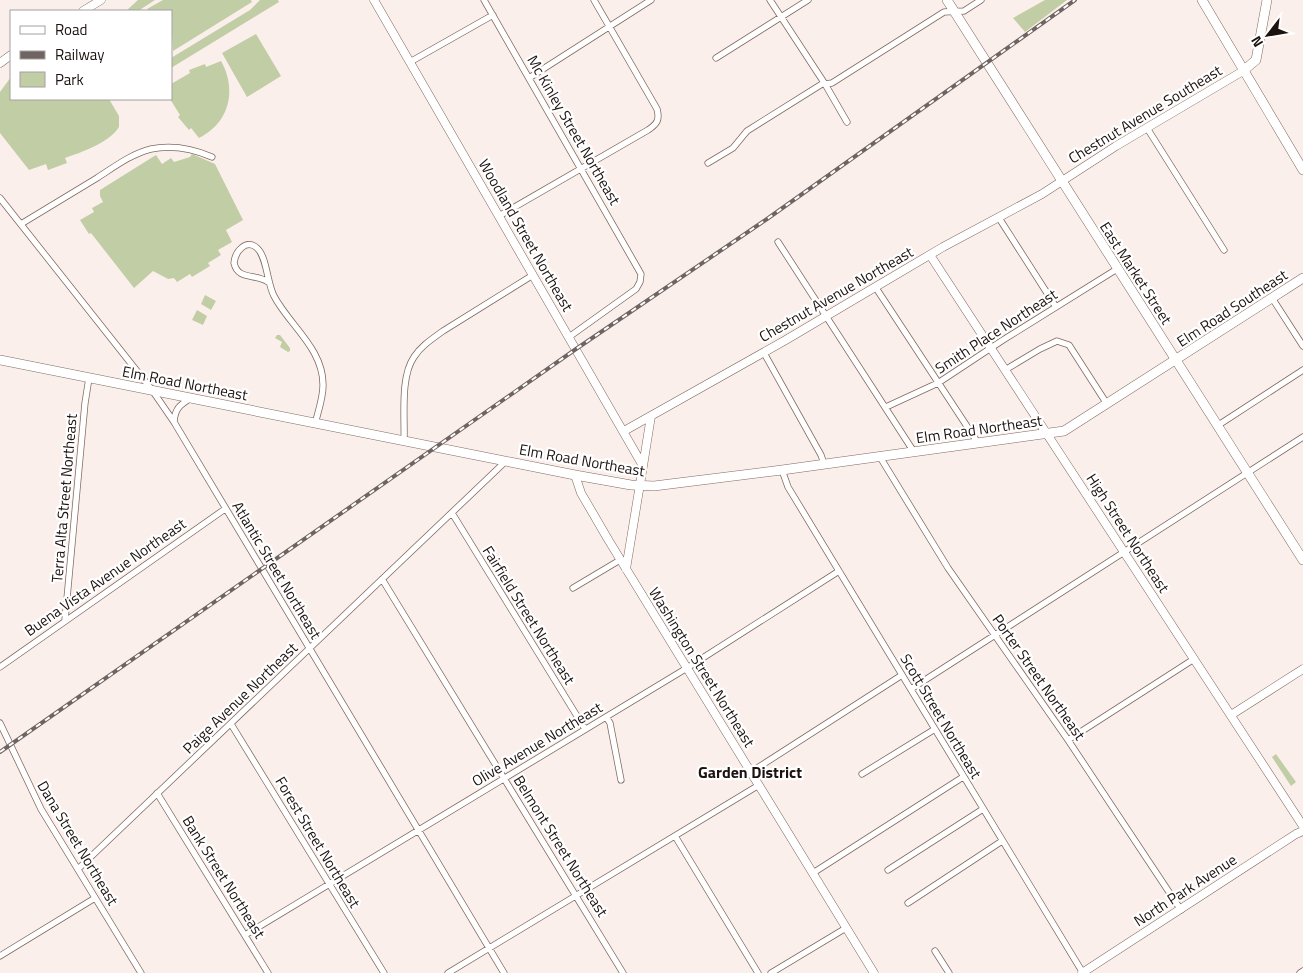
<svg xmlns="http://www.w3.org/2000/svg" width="1303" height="973" font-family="'Titillium Web',sans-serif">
  <rect width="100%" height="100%" fill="#fbefeb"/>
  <path fill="#c1cda4" d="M138 0H155L138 11H126Z
    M163 0H251L252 2 173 51 171 11H149L147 9Z
    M260 0H278L279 2 171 68V58L250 10Z
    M1045 0H1067L1025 32 1013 18Z
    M256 34 281 76 247 97 222 53Z
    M221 61C237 89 230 123 199 138L191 128 189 130 178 117 180 115 170 99 171 84 190 73 189 70 205 64 206 67Z
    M11 77V99H109L119 116V127C109 143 82 152 65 158L67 163 48 170 46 164 29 170 0 133V92Z
    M192 154 215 164 243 220 226 230 232 242 218 250 221 255 208 263 210 266 192 277 190 274 177 282 174 278 168 279 153 271 134 288 91 233 89 234 80 220 94 212 92 208 103 202 100 196V190L156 155 162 164 171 158 174 162 190 157Z
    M205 295 216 301 211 310 201 304Z
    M197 310 207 316 203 325 192 320Z
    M277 335H280L290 348V351L288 352 280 347 282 342 275 338Z
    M1276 754 1296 782 1291 786 1272 757Z"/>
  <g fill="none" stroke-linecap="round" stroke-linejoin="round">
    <g stroke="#81695f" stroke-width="7">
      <path id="minor" d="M484 0 641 274 640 282 636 289 569 337
        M770 0 825 84 832 83 944 12 964 11 981 0
        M716 58 808 0
        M410 62 493 15
        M529 78 651 0
        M1147 128 1224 250
        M708 163 733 148 747 131 822 84H825L847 122
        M0 198 152 390 174 422 504 973
        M499 216 648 130C657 124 660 120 657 109L594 0
        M999 218 1056 307
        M21 224C46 209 72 193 97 178 114 167 131 154 151 149 171 145 193 149 212 157
        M778 242 914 452
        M268 282C256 273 238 281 234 263 235 252 246 238 257 248 267 257 267 283 274 296 289 325 324 349 323 386 323 398 318 412 315 424
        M876 288 978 443
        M1272 298 1303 346
        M764 353 821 455 824 464
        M1005 370 1040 349 1057 341 1069 345 1107 404
        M886 407 938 383 1003 340 1117 269
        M174 422C175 408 180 405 191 398
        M1217 426 1303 370
        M404 441C405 417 400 377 414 357 421 346 432 339 443 331L533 275
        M880 457 948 568 1068 740 1181 910
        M782 470 788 487 1083 973
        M452 513 585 729
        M382 579 623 973
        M573 588 620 560
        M65 620 85 403 89 378
        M0 667 225 509
        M911 689 1303 437
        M606 717 610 723 621 780
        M0 723 41 809 141 973
        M231 724 384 973
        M1068 740 1194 659
        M751 772 902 675
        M862 774 935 729
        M157 793 268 973
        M675 836 758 973
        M78 869 506 461
        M888 870 983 809
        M813 873 963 777
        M908 903 1002 841
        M245 935 687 668 839 571
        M935 951 949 973
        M0 956 95 898
        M448 973 759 785
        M771 973 846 928
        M1300 973 1303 971"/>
    </g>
    <g stroke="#81695f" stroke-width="9">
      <path id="tertiary" d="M374 0 643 466 626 569
        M83 11 101 0
        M0 63 11 55
        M930 255 1303 826
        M624 431 784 341 943 247 1042 194 1116 146 1243 71
        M643 466 651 416
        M575 475 581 493 609 541 874 973
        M1231 715 1303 669
        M1082 973 1296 834 1303 831"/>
    </g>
    <g stroke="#81695f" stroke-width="10">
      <path id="secondary" d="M1243 71 1256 60 1267 0
        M0 360 575 475 631 485 654 486 782 470 1064 431 1303 278"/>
    </g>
    <g stroke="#81695f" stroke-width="10">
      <path id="primary" d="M947 0 1303 560
        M1202 0 1303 170"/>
    </g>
    <use href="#minor" stroke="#fff" stroke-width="5.5"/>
    <use href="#tertiary" stroke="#fff" stroke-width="8"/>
    <use href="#secondary" stroke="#fff" stroke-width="9"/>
    <use href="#primary" stroke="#fff" stroke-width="9"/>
    <g stroke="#6f6461" stroke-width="4">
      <path id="rail" d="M0 752 576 349 767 219 1075 0"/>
    </g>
    <use href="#rail" stroke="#fff" stroke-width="2" stroke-dasharray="5.5" stroke-linecap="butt"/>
  </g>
  <g text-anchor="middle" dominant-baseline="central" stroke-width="4.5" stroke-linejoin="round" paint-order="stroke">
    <g font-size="15" fill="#1c120f" stroke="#fff">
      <text transform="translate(1145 114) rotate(-31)">Chestnut Avenue Southeast</text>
      <text transform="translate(574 130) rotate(60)">Mc Kinley Street Northeast</text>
      <text transform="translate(526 235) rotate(60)">Woodland Street Northeast</text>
      <text transform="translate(1136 273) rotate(57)">East Market Street</text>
      <text transform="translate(836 294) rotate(-30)">Chestnut Avenue Northeast</text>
      <text transform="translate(1232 308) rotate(-33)">Elm Road Southeast</text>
      <text transform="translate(996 331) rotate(-33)">Smith Place Northeast</text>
      <text transform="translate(185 383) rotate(11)">Elm Road Northeast</text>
      <text transform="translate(979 429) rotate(-8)">Elm Road Northeast</text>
      <text transform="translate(582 460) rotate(10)">Elm Road Northeast</text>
      <text transform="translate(64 498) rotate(-85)">Terra Alta Street Northeast</text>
      <text transform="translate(1128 533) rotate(57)">High Street Northeast</text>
      <text transform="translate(277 570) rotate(59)">Atlantic Street Northeast</text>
      <text transform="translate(105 577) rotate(-35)">Buena Vista Avenue Northeast</text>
      <text transform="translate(529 615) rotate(58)">Fairfield Street Northeast</text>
      <text transform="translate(702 667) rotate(58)">Washington Street Northeast</text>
      <text transform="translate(1039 677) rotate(55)">Porter Street Northeast</text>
      <text transform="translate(240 698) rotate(-44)">Paige Avenue Northeast</text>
      <text transform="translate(941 716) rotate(59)">Scott Street Northeast</text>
      <text transform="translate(537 744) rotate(-31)">Olive Avenue Northeast</text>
      <text transform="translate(318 842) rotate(59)">Forest Street Northeast</text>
      <text transform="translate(78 843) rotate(59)">Dana Street Northeast</text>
      <text transform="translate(561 846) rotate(58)">Belmont Street Northeast</text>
      <text transform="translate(224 877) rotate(58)">Bank Street Northeast</text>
      <text transform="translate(1185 890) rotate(-33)">North Park Avenue</text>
    </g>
    <g font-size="16" font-weight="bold" fill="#1c120f" stroke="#fff">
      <text x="750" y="772">Garden District</text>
    </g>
  </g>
  <rect x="10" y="10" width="162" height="90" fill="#ffffff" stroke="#a4a09f"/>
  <rect x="20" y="26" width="25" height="8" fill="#ffffff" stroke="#a4a09f"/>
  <text x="55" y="35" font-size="15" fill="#1c120f">Road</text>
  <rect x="20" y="51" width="25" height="8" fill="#6f6461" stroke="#a4a09f"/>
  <text x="55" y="60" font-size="15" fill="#1c120f">Railway</text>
  <rect x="20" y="72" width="25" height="15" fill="#c1cda4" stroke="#a4a09f"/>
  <text x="55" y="85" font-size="15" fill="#1c120f">Park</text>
  <g transform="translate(1268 35) rotate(239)" stroke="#ffffff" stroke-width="4" paint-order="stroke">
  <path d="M0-4L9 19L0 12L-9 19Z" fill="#1c120f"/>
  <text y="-8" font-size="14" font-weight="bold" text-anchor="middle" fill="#1c120f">N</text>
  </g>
</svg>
